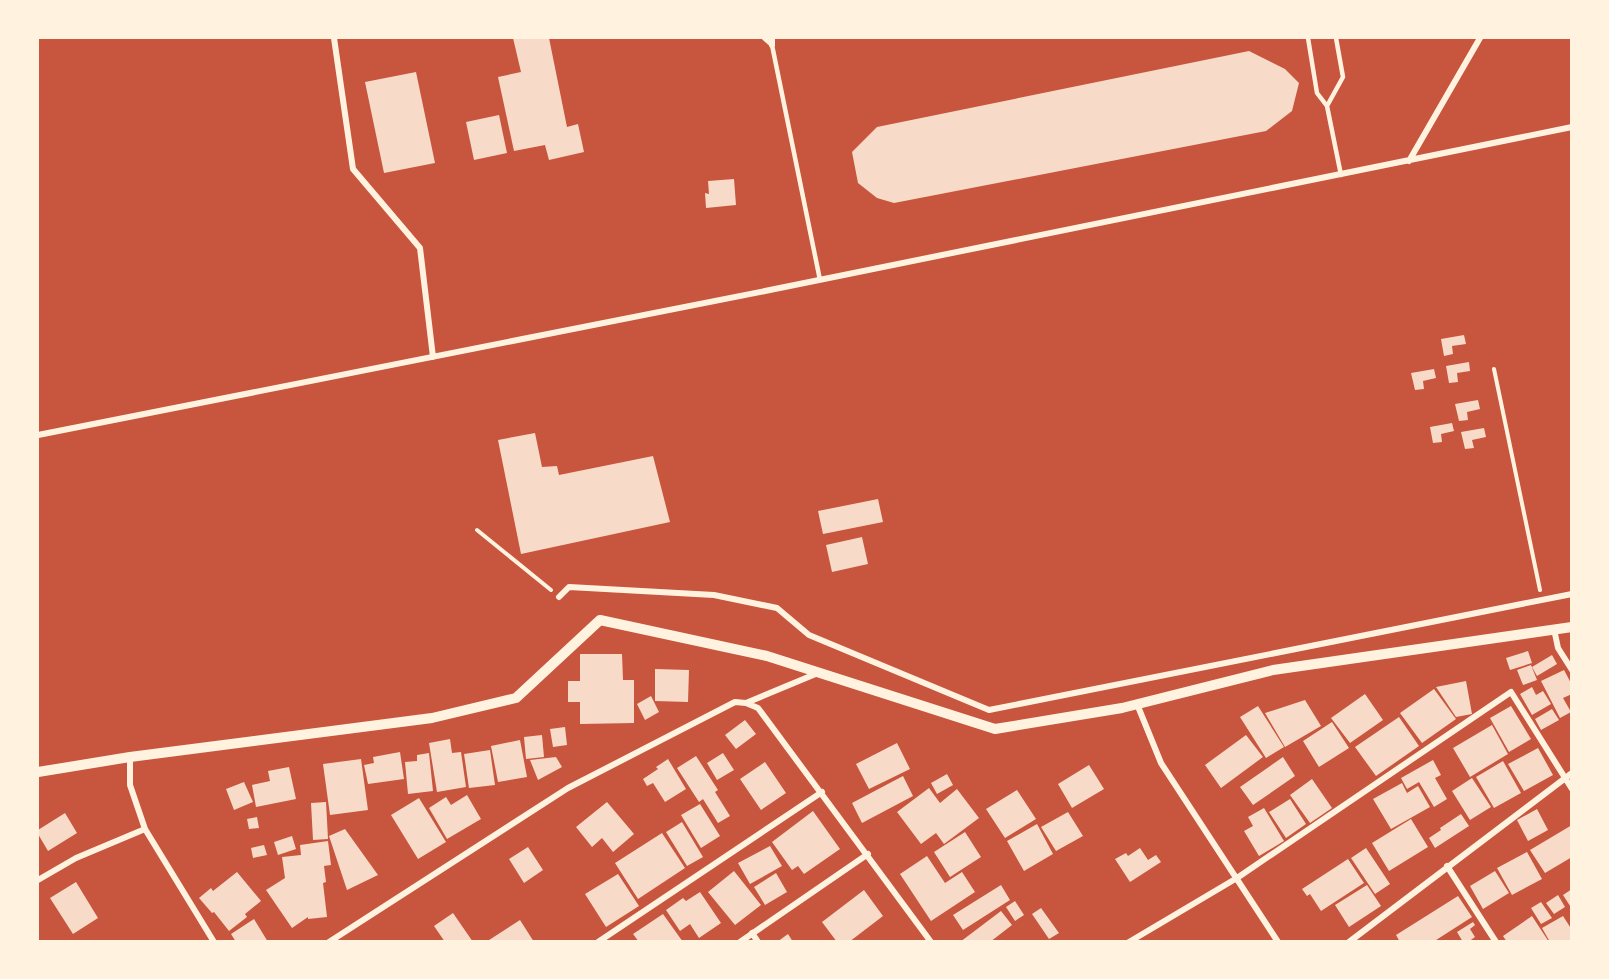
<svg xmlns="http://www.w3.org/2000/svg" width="1609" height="979" font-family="'PT Serif',serif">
  <rect width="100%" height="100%" fill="#c8553d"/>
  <path fill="#f7dbc8" d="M513 38H549L567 127 578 124 584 152 549 160 545 145 514 151 498 77 521 72Z
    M1249 51 1285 69 1299 83 1292 111 1266 131 894 203 877 198 858 183 852 152 877 127Z
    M416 72 435 163 384 173 365 82Z
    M499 115 507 153 474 160 466 122Z
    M734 179 736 205 706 208 705 193 709 194 708 181Z
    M1464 335 1466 344 1452 346 1453 354 1444 356 1441 339Z
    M1469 362 1470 371 1457 373 1458 382 1449 383 1446 366Z
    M1434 369 1436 378 1423 381 1424 389 1415 390 1411 373Z
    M1478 400 1480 409 1467 412 1468 420 1459 421 1455 404Z
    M1452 423 1454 431 1441 434 1442 442 1433 443 1430 427Z
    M1484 428 1486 437 1472 440 1474 448 1465 449 1461 432Z
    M535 433 542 467 557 466 559 475 653 456 670 522 521 554 498 440Z
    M878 499 883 522 823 534 818 511Z
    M862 537 868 564 832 572 826 545Z
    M1528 651 1532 663 1510 670 1506 658Z
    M580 654H622L623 680H634V723L580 724V702H568V681H580Z
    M1552 655 1557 664 1537 676 1532 667Z
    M1531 665 1537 680 1523 685 1517 670Z
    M655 669 689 670 688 702 655 701Z
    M1564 670 1572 685V694L1563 698 1571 712 1560 718 1541 681Z
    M1466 681 1472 714 1456 717 1436 687Z
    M1532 687 1536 695 1543 691 1551 704 1532 715 1520 694Z
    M1434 689 1456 719 1422 743 1400 713Z
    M1365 694 1383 720 1350 743 1331 718Z
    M651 696 659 712 645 720 637 704Z
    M1305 700 1321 726 1285 747 1265 713Z
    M1258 706 1284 747 1266 758 1240 717Z
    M1511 706 1531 739 1509 752 1490 718Z
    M1552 709 1559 720 1541 730 1535 719Z
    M1399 717 1419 746 1376 776 1355 747Z
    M745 720 756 734 736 749 725 735Z
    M1332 722 1349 748 1319 767 1303 741Z
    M1492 725 1508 754 1470 777 1453 748Z
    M565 727 567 745 553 747 550 729Z
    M542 735 544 757 526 759 524 737Z
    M1246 735 1263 757 1221 788 1205 765Z
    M450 739 452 753 461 752 466 787 437 792 429 743Z
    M520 740 527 777 498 782 491 746Z
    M897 743 910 769 869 789 856 764Z
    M1538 748 1553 775 1524 791 1508 764Z
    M490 750 495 785 469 788 464 754Z
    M400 752 404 779 368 784 364 765 374 763 373 757Z
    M429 753 433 791 408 794 405 762 417 761V755Z
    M723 753 734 770 717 780 707 763Z
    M696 756 718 790 715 792 730 816 718 823 703 799 699 802 677 768Z
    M556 757 562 767 538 780 530 760Z
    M1283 757 1295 776 1253 805 1240 787Z
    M361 759 368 810 330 815 323 764Z
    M668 759 686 789 665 802 653 783 647 786 643 779 658 769 656 767Z
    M1433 760 1441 775 1435 778 1447 799 1434 807 1419 782 1407 789 1401 778Z
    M1503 761 1521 793 1494 808 1476 777Z
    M765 762 786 793 761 810 740 779Z
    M1089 765 1104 789 1072 808 1058 784Z
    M289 767 296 799 256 807 252 785 270 781 268 771Z
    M947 774 953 785 937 794 931 783Z
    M903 776 913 796 862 823 852 803Z
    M1472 778 1491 807 1470 820 1452 791Z
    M1312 779 1332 808 1310 823 1290 795Z
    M244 782 253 802 234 810 226 789Z
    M1402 783 1407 793 1418 786 1430 807 1391 829 1373 799Z
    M929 788 940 803 957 789 979 818 944 844 936 833 921 844 897 812Z
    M1017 790 1036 819 1005 838 986 809Z
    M467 795 481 819 447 839 429 808 446 797 451 805Z
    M419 798 446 842 418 859 391 815Z
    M1290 799 1306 824 1286 838 1269 812Z
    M326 802 328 839 313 840 311 803Z
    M607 802 634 834 613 852 602 838 592 847 576 827Z
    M700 804 720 836 701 848 681 815Z
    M1264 808 1284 841 1259 856 1244 831 1253 826 1248 817Z
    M1537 809 1548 830 1528 841 1517 820Z
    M813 811 840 849 804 874 798 866 792 870 772 842Z
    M1068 812 1083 836 1056 851 1041 827Z
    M65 813 77 833 48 851 38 834V830Z
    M1461 814 1469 826 1435 848 1429 838 1441 830 1440 828Z
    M257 817 259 828 249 829 247 819Z
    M1411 819 1428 847 1389 871 1372 843Z
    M682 822 703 857 687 866 666 832Z
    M1037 824 1053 854 1024 871 1007 841Z
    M1572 825V857L1545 873 1530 850Z
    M345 829 378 875 347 890 329 836Z
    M965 832 981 857 950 877 934 852Z
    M662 833 685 868 638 899 615 863Z
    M292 836 296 849 278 855 274 842Z
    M328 841 331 865 324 866 326 882 323 883 327 917 308 919V917L292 928 266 890 285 878 282 857 301 855 300 845Z
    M264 845 267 855 253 858 251 848Z
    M770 846 782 866 750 884 738 863Z
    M528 847 543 870 524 883 509 859Z
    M1140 848 1148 860 1156 855 1161 862 1130 882 1115 859 1126 853 1128 856Z
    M1366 848 1390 884 1375 894 1351 858Z
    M1527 852 1542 879 1512 895 1497 868Z
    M927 856 945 883 962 872 975 892 931 921 900 874Z
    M1348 859 1364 883 1321 911 1310 894 1307 896 1302 889Z
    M734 871 761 905 735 925 708 892Z
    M1495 871 1509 893 1483 909 1470 886Z
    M237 872 261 901 245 914 247 917 229 931 214 912 212 913 199 898 211 888 213 891Z
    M776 873 787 892 765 905 754 887Z
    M618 874 639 906 606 927 585 894Z
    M76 882 98 918 73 934 50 898Z
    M1001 885 1010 900 963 930 953 915Z
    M1367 885 1381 906 1349 927 1335 905Z
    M1572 889V909L1563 895Z
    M864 890 883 916 849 942H837L822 922Z
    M700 892 721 923 699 938 690 924 680 931 666 910 683 898 686 901Z
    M1558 895 1565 907 1554 914 1546 903Z
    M1458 896 1472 917 1433 942H1400L1396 935Z
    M1015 901 1024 915 1015 921 1006 907Z
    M1541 902 1552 918 1541 924 1531 908Z
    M1041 908 1059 933 1049 939 1032 914Z
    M1001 911 1012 925 990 942H960Z
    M453 913 473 942H445L434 926Z
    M663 914 683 942H639L633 934Z
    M1532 916 1549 942H1507L1503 936Z
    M1563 916 1572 930V942H1550L1542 928Z
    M254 919 268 942H236L231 934Z
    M520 920 534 942H486Z
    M1473 922 1475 925 1470 929 1475 937 1468 942H1463L1457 932Z
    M788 934 793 942H777Z"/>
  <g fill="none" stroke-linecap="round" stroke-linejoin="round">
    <path stroke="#fff3e0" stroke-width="4" d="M1494 369 1540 590
      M477 530 551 590"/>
    <path stroke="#fff3e0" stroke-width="4.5" d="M764 38 772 45 820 280
      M1308 38 1317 93 1327 106
      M1336 38 1343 77 1327 106 1341 175"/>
    <path stroke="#fff3e0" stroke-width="6" d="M334 38 353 169 420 248 433 357
      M772 45V38
      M1409 161 1480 38
      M38 435 765 291 1572 127
      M559 597 569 587 714 595 777 608 809 635 989 710 1572 594
      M1554 629 1558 648 1572 670
      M746 703 818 673
      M1137 704 1161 763 1278 942
      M130 757V785L145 829 214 942
      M1447 866 1496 942
      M38 880 76 858 145 829
      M752 933 758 942
      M329 942 568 788 735 702 746 703 758 708 931 942
      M598 942 822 792
      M740 942 868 854
      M1129 942 1237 878 1511 692 1572 789
      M1349 942 1572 773"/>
    <path stroke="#fff3e0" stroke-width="10" d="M38 772 130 757 432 718 516 698 600 620 767 656 995 729 1122 708 1273 670 1572 627"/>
  </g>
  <rect width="1609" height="979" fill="none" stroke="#fff3e0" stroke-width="78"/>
</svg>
